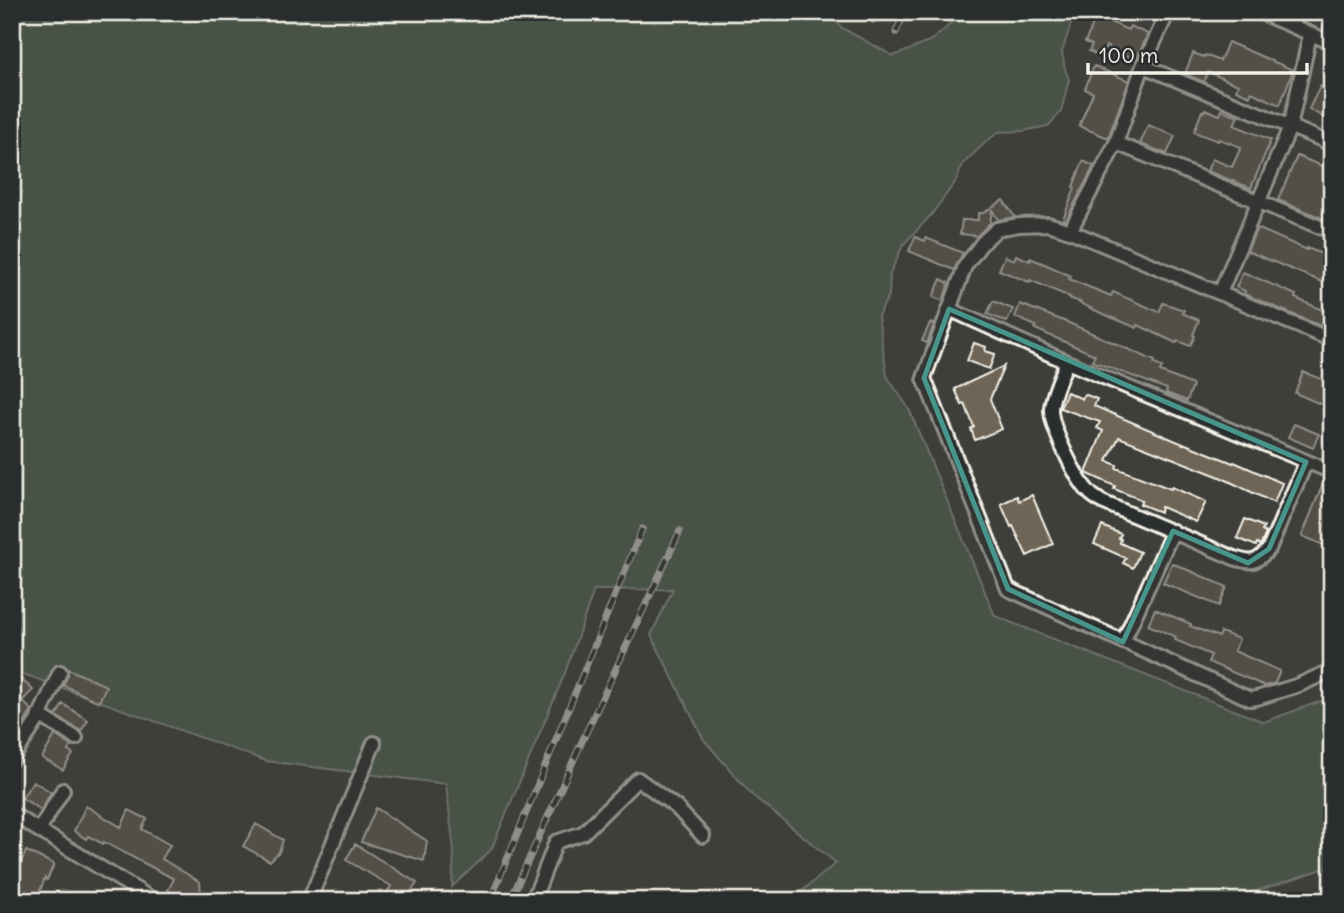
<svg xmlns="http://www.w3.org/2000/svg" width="1344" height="913" font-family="Delius,sans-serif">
  <rect width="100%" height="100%" fill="#3e3e3a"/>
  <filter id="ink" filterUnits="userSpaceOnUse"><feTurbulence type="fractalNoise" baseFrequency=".0143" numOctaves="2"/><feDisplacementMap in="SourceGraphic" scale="14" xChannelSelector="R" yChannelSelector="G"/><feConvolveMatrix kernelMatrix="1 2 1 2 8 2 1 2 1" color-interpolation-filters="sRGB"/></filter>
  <g filter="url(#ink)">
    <path fill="#576c57" stroke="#a6aea0" stroke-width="2" d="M12 12H828L842 28 893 56C924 44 939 41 959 12H1070L1071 24 1062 52 1065 69 1069 79 1061 112 1048 126 1023 131 999 132 988 140 963 164 956 181 931 215 903 245 890 274 889 295 878 316 887 376 909 409 995 616 1264 722 1332 697V866L1226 901H790L836 863 752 795 704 740 651 635 673 589 594 590 565 673 491 850 452 887 454 851 446 784 266 761 12 670Z"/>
    <path fill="#6e6556" stroke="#f4f1e8" stroke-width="2" d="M1097 16 1128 30 1130 26 1148 34 1136 60 1106 46 1101 57 1089 51 1092 45 1085 42Z
      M1228 42 1293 70 1280 105 1251 92 1250 96 1236 90 1238 85 1208 72 1204 82 1185 74 1193 53 1204 57 1205 55 1220 61Z
      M1094 66 1129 81 1108 138 1079 126 1093 93 1085 89Z
      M1331 85H1332V122L1309 109 1320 86 1329 91Z
      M1205 109 1220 115 1222 110 1238 116 1234 125 1271 140 1251 188 1207 171 1212 159 1232 167 1241 147 1219 139 1218 141 1194 132 1202 111 1204 112Z
      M1148 125 1175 136 1167 154 1140 144Z
      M1297 156 1332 170V222L1278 200Z
      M1083 161 1094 166 1066 220 1063 219 1075 188 1073 187Z
      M1003 200 1015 217 998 220 992 210 990 223 977 236 960 234 962 220H978V213H983Z
      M1257 228 1307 250V248L1332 258V286L1247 251Z
      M915 237 925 241 926 238 963 253 954 270 909 251Z
      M1016 255 1030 261V258L1047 265 1071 276 1069 279 1111 296 1113 292 1159 312 1163 303 1184 310 1182 313 1199 320 1193 335 1195 336 1190 346 1178 341 1176 343 1138 325 1137 328 1101 313 1079 303 1080 302 1069 298 1070 297 1030 280 1029 282 999 270 1005 256 1014 260Z
      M1243 272 1296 295 1295 298 1327 312 1321 326 1244 294 1245 291 1236 287Z
      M941 279 949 283 943 301 933 297Z
      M993 301 1013 309 1007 322 987 314Z
      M1020 304 1069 323 1155 361 1154 364 1162 367 1160 372 1193 385 1187 401 1166 393 1167 389 1092 361 1095 355 1035 329 1036 326 1015 317Z
      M930 323 934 324 927 343 922 341Z
      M974 343 986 347 985 351 995 354 989 369 967 361Z
      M1004 366 990 399 1002 429 975 440 971 429 974 427 965 404 962 405 955 389Z
      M1303 372 1332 383V404L1327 402 1325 406 1295 393Z
      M1067 392 1082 399 1084 394 1097 399 1094 406 1183 444V443L1233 463 1234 462 1282 483 1274 503 1220 477 1119 437 1107 461 1117 465 1116 468 1171 489 1172 487 1206 502 1196 522 1161 507 1160 512 1140 504 1142 500 1114 489 1115 486 1086 473 1103 431 1097 428 1100 422 1060 408Z
      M1294 424 1319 434 1313 448 1288 437Z
      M1323 483 1332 486V537L1328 547 1302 536Z
      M1032 495 1053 544 1027 556 1013 526 1011 527 1001 504 1017 496 1019 501Z
      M1245 519 1264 527 1262 531 1266 533 1261 545 1257 543 1256 546 1237 538Z
      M1102 526 1121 534 1119 538 1121 539 1120 543 1140 552 1133 568 1123 563 1126 558 1094 544Z
      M1172 563 1227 587 1219 606 1163 583Z
      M1155 609 1191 624 1190 626 1219 637 1221 632 1239 639 1234 651 1280 671 1275 683 1265 686 1208 662 1211 655 1175 640 1176 637 1148 625Z
      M68 669 106 686 99 702 63 685 68 675Z
      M12 671 33 690 22 701 32 710 24 724 12 714Z
      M63 704 88 720 81 731 56 716Z
      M55 735 72 746 68 751 73 754 63 770 42 758Z
      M33 781 51 792 41 810 22 798Z
      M86 806 121 827 129 810 147 819 142 829 170 845 162 859 200 882 201 894 192 901H187L168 890 174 879 104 842 103 844 88 836 86 839 74 831Z
      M376 808 427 841 424 861 361 842Z
      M256 824 283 840 279 852 270 861 243 846Z
      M355 844 417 883 408 896 402 901H382L391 886 346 860Z
      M26 851 54 864 47 880 45 878 36 901H23L12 897V883Z"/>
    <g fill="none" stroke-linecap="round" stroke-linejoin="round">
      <g stroke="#f4f1e8" stroke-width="18">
        <path id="street" d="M1259 12 1332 43
          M1143 66 1332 144
          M1116 143 1332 232
          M1070 231 1116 143 1143 66 1168 12
          M1220 293 1290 127 1310 34
          M949 309 1067 362 1332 472
          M1332 340 1070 231 1048 224 1019 225 997 229 982 243 965 266 924 378 1008 589 1250 699 1257 698 1299 685 1332 670
          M1067 362C1061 376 1053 392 1051 408 1050 426 1076 479 1089 492 1092 496 1098 499 1102 502L1234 558C1252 564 1256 563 1269 549L1306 462
          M1123 642 1173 531
          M39 715 76 738
          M12 759 37 721 60 672
          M12 814 155 901
          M39 830 63 790
          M309 901 374 743
          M533 901 556 842 583 833 638 779 676 807 703 836"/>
      </g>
      <use href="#street" stroke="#2a2d2e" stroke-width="12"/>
      <g stroke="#f4f1e8" stroke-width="7">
        <path id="rail" d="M873 20 876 12
          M896 32 905 12
          M490 901 642 529
          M510 901 584 737 680 531"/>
      </g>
      <use href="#rail" stroke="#2a2d2e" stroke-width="4.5" stroke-dasharray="13" stroke-linecap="butt"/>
    </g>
  </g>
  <path d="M0 0H1344V913H0ZM949 309 1306 462 1269 549 1248 563 1173 531 1123 642 1008 589 924 378Z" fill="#3e3e3a" fill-opacity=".55" fill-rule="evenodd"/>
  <path fill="none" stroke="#48958c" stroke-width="5" stroke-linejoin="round" d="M949 309 1306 462 1269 549 1248 563 1173 531 1123 642 1008 589 924 378Z"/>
  <rect width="1344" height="913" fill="none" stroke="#2a2d2e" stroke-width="42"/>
  <rect x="21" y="21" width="1302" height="871" fill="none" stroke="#f4f1e8" stroke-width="2.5" filter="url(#ink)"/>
  <path d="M1088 63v10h219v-10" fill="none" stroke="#f4f1e8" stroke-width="3.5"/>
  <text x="1099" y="63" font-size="21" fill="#f4f1e8" stroke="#2a2d2e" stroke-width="5" paint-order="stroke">100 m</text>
</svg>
